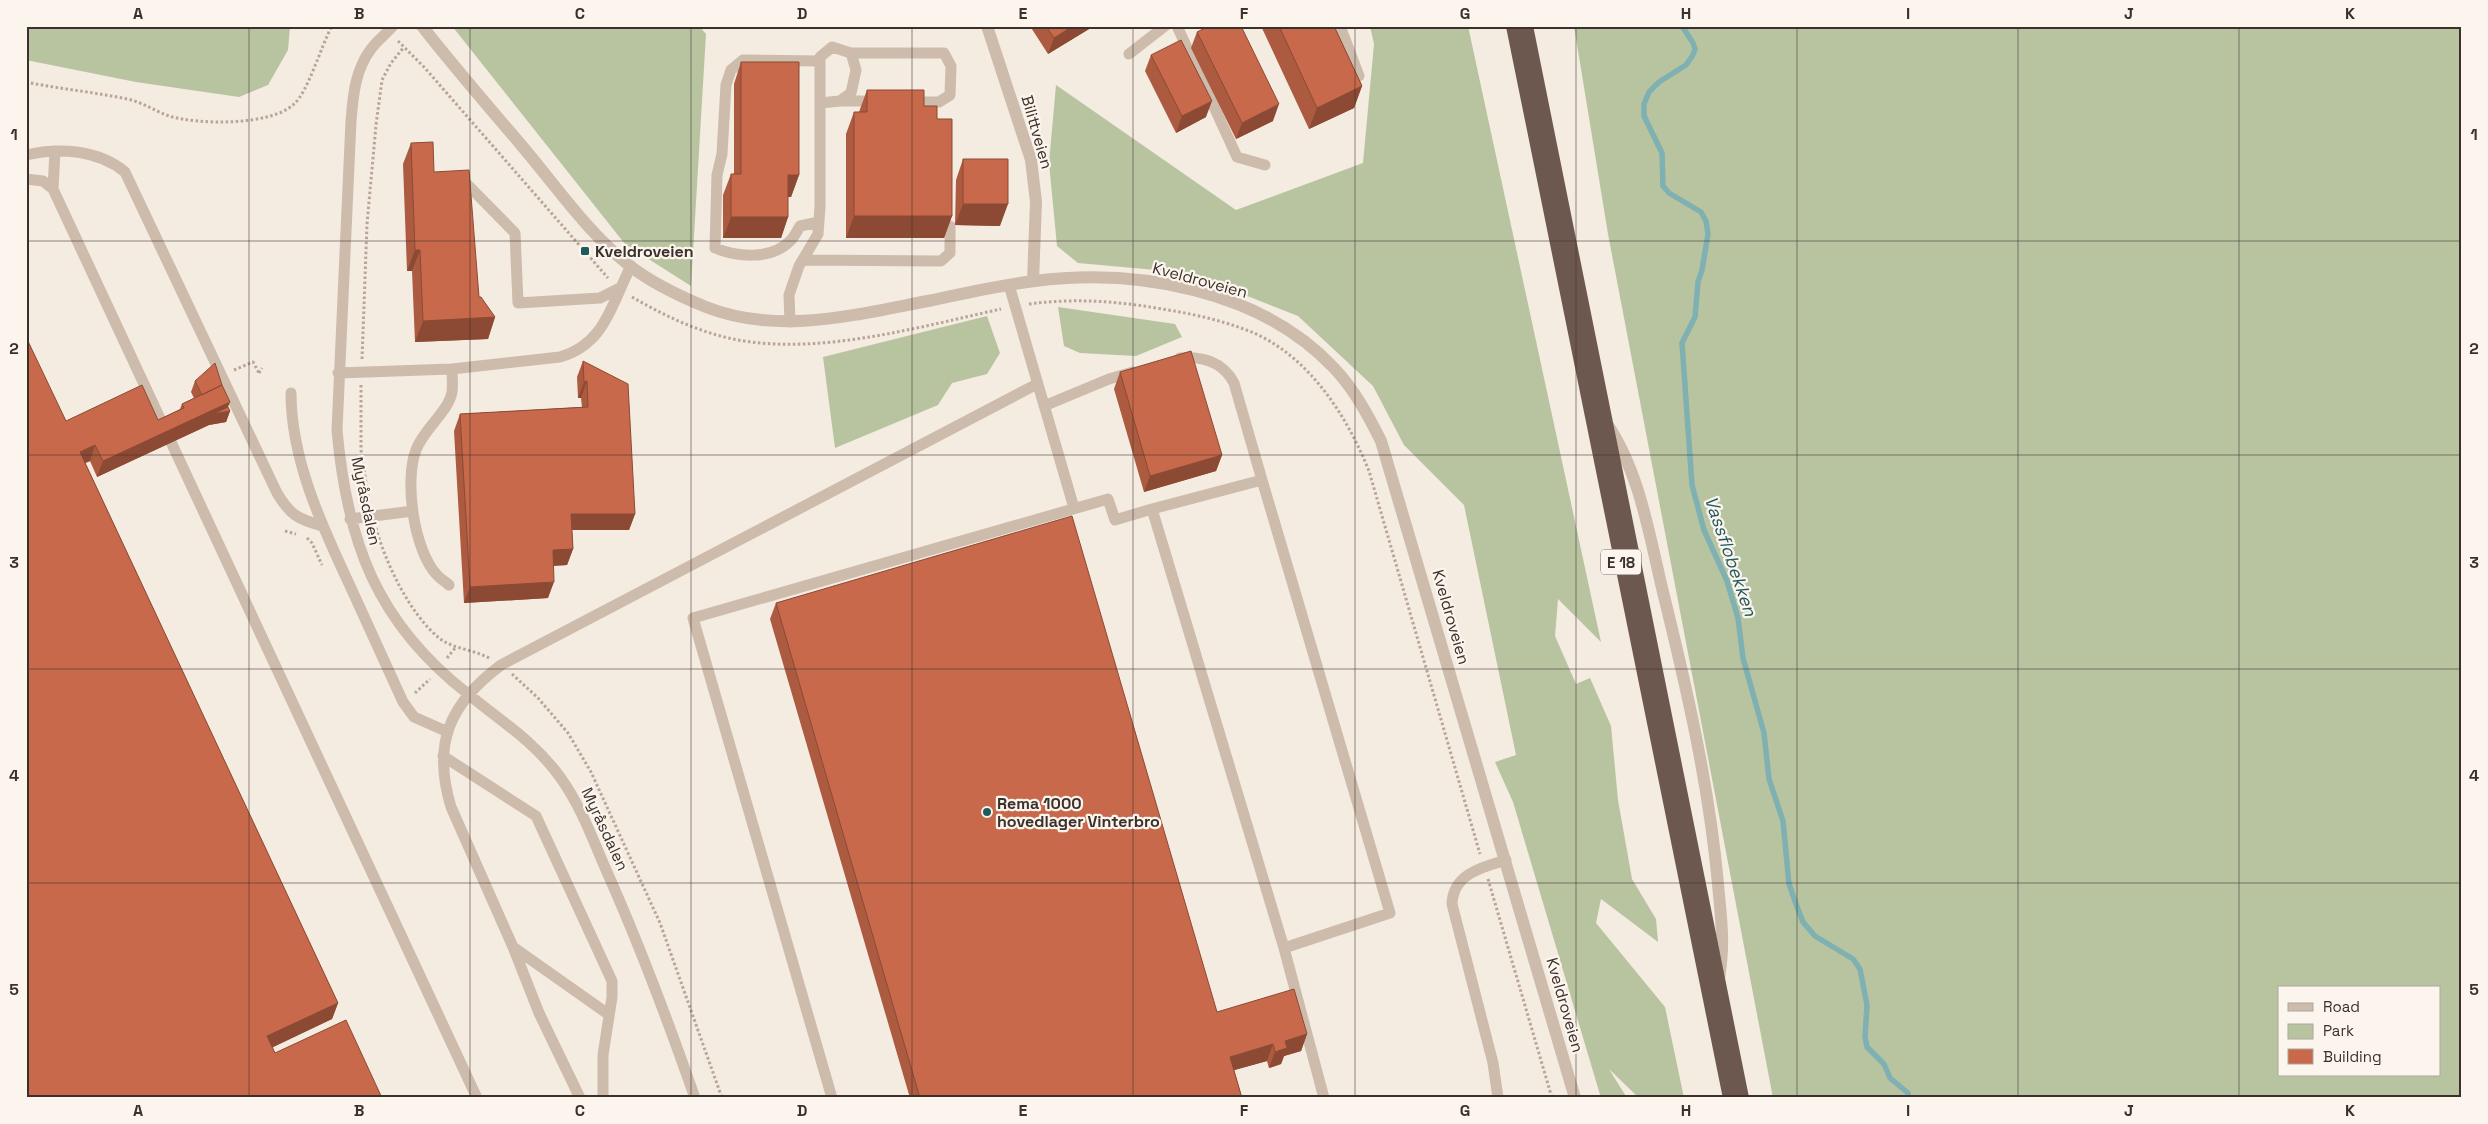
<svg xmlns="http://www.w3.org/2000/svg" width="2488" height="1124" font-family="'Space Grotesk',sans-serif">
  <rect width="100%" height="100%" fill="#f4ebe1"/>
  <path fill="#b8c4a0" fill-rule="evenodd" d="M26 26H290L288 50 268 85 239 97 136 82 26 60Z
    M452 26H699L706 34 691 286 625 244Z
    M1370 26H1468L1601 642 1558 599 1555 636 1576 684 1590 678 1611 726 1618 800 1632 879 1656 919 1658 942 1601 899 1596 923 1665 1007 1684 1098H1639L1609 1069 1627 1098H1601L1513 802 1495 762 1516 755 1464 505 1404 445 1373 386 1298 316 1189 273 1078 263 1057 246 1049 163 1056 85 1236 210 1363 163 1374 44Z
    M1574 26H2462V1098H1773L1608 234ZM2279 988H2439V1075H2279Z
    M1058 307 1175 324 1182 337 1136 356 1080 353 1064 346Z
    M987 316 1000 353 987 374 952 383 938 405 835 448 823 357Z"/>
  <g fill="none" stroke-linecap="round" stroke-linejoin="round">
    <path stroke="#7fb0b2" stroke-width="5.5" d="M1682 26 1693 43 1695 49 1693 55 1686 65 1659 82 1649 92 1644 104V116L1662 153 1663 186 1669 193 1701 212 1706 221 1708 234 1702 270 1698 282 1695 317 1682 343 1692 485 1704 530 1727 581 1738 618 1743 658 1764 733 1769 779 1783 821 1789 884 1796 904 1803 922 1815 936 1853 959 1860 969 1867 1005 1865 1037 1867 1047 1884 1064 1890 1078 1908 1093 1909 1098"/>
    <path stroke="#b9a596" stroke-width="3" stroke-dasharray="2.5 2.5" stroke-linecap="butt" d="M398 41 424 67 608 278
      M26 82C60 89 94 92 127 99 142 102 155 111 169 116 198 125 271 126 294 104 308 92 321 46 332 26
      M632 297C665 316 700 333 738 340 822 355 919 327 1001 309
      M1029 304C1075 298 1117 301 1162 309 1194 314 1225 321 1254 333 1310 358 1347 416 1369 471L1480 854
      M362 359 367 224 376 125 382 80 391 63 404 47
      M234 370 253 362 259 373
      M259 373 262 368
      M361 385V450L369 503
      M376 528C386 564 410 614 439 638 453 649 472 649 489 658
      M285 531 296 534
      M307 538 312 543 322 565
      M447 658 456 647
      M512 674 538 698 568 733 591 772 660 923 722 1098
      M415 693 430 679
      M1488 879 1552 1098"/>
    <path stroke="#cdbbac" stroke-width="11" d="M393 26C386 34 377 41 371 49 355 70 353 96 351 121L337 430C347 543 377 623 468 694 501 721 535 742 560 777 581 806 593 840 607 872 640 946 668 1021 695 1098
      M1177 26 1237 157 1265 165
      M1340 26 1359 76
      M851 53H944L951 66 950 95 939 102H909
      M1129 54 1165 26
      M840 101H878
      M26 155C59 147 99 150 125 172L277 493C290 515 298 519 322 526
      M459 176 515 233 518 303 600 298 620 288
      M26 179 43 181 53 189 477 1098
      M53 189 55 151
      M819 222 800 226C797 231 794 238 789 242 770 260 737 257 715 248L717 175 722 154 726 85 731 70 743 60 820 61
      M803 260 941 261 950 253V226
      M1009 285 1074 508
      M790 322 789 295 799 266 818 234 820 207V57L832 47 851 53 856 70 851 93 840 101 820 103
      M1180 358C1202 356 1223 362 1234 383L1262 480
      M338 373 452 369 560 357C605 344 611 305 631 266
      M291 393C291 461 323 528 351 588 368 626 386 664 403 702L414 717 448 732
      M1044 406 1109 379 1133 372
      M1152 509 1262 480 1390 913 1284 948
      M350 519 413 511
      M449 585C445 581 440 579 437 575 414 551 404 481 416 450 423 430 449 411 452 392 453 385 452 376 452 369
      M443 756 536 816 612 981V997L603 1055V1098
      M513 947 539 1013 580 1098
      M608 1014 513 947 451 807C432 744 449 704 501 665L1037 384
      M832 1098 693 618 1108 499 1115 520 1152 509 1284 948 1324 1098
      M1498 1098 1493 1063 1452 904C1453 874 1482 867 1506 860"/>
    <path stroke="#cdbbac" stroke-width="12" d="M422 26C454 67 488 106 522 146 556 186 588 233 630 266 652 283 679 296 706 307 779 336 858 314 933 300 966 293 1000 285 1035 281 1137 268 1261 290 1334 368 1354 389 1368 415 1381 441L1575 1098
      M987 26 1031 160 1036 202 1033 281
      M1607 424C1639 471 1649 533 1662 588 1686 685 1709 784 1718 884 1721 918 1725 944 1719 978"/>
    <path stroke="#6c584f" stroke-width="14" d="M1513 26 1730 1098
      M1526 26 1742 1098"/>
  </g>
  <path fill="#ac5a40" d="M1030 26H1094L1048 54Z
    M1261 26H1334L1362 86 1354 108 1309 129Z
    M1197 32 1273 121 1236 139 1191 48Z
    M1151 55 1206 117 1176 133 1145 71Z
    M741 62 799 175 791 197H788V217L781 238H723V195L731 174H734V84Z
    M867 90 924 106 937 119 952 216 944 238H846V134L854 112H859Z
    M411 143 434 172 479 297 495 317 488 339 415 342 412 271H407L403 164Z
    M963 159 1000 226 955 225 956 180Z
    M583 361 635 514 629 530H572L573 549 567 565 553 566 548 598 464 603 454 431 460 414 582 407 581 398H578L577 377Z
    M1120 372 1222 455 1216 471 1144 492 1114 389Z
    M195 381 228 408 230 411 226 422 209 425 97 477 90 461 85 463 338 1003 332 1019 272 1047 275 1053 26 1098 66 421 158 420 180 409 182 404 194 398 191 392Z
    M776 603 1217 1012 1307 1034 1301 1051 1284 1056 1281 1064 1269 1068 1267 1061 1234 1070 1242 1098H910L770 619Z"/>
  <path fill="#8c4a34" d="M1073 26H1094L1048 54 1054 38Z
    M1362 86 1354 108 1309 129 1317 108Z
    M1212 101 1206 117 1176 133 1182 116Z
    M1279 104 1273 121 1236 139 1242 123Z
    M788 175H799L791 197H781Z
    M963 204H1008L1000 226 955 225Z
    M854 216H952L944 238H846Z
    M731 217H788L781 238H723Z
    M415 250H420L412 271H407Z
    M495 317 488 339 415 342 423 321Z
    M587 381 581 398H578L584 382Z
    M230 402 226 412 230 411 226 422 209 425 97 477 103 461Z
    M95 445 90 461 74 468 80 452Z
    M1222 455 1216 471 1144 492 1150 476Z
    M571 514H635L629 530H565Z
    M573 549 567 565 547 566 553 550Z
    M554 582 548 598 464 603 470 587Z
    M338 1003 332 1019 261 1053 267 1036Z
    M1307 1034 1301 1051 1284 1056 1281 1064 1269 1068 1275 1052 1285 1041Z
    M1273 1044 1267 1061 1224 1073 1230 1057Z"/>
  <path fill="#c8694b" stroke="#8c4a34" d="M1046 26H1073L1054 38Z
    M1209 26H1241L1279 104 1242 123 1197 32Z
    M1279 26H1334L1362 86 1317 108Z
    M1181 40 1212 101 1182 116 1151 55Z
    M741 62H799V175H788V217H731V174H741Z
    M867 90H924V106H937V119H952V216H854V112H867Z
    M433 142 434 172 469 170 479 297H481L495 317 423 321 420 250H415L411 143Z
    M963 159H1008V204H963Z
    M26 337 66 421 142 385 158 420 184 408 182 404 222 385 230 402 103 461 95 445 80 452 338 1003 267 1036 275 1053 346 1020 382 1098H26Z
    M1191 351 1222 455 1150 476 1120 372Z
    M583 361 628 384 635 514H571L573 549 553 550 554 582 470 587 460 414 588 407 587 381 584 382Z
    M215 363 222 385 202 395 195 381Z
    M228 407 230 411 213 414Z
    M1072 516 1217 1012 1294 989 1307 1034 1285 1041 1287 1048 1275 1052 1273 1044 1230 1057 1242 1098H920L776 603Z"/>
  <path fill="none" stroke="#3b302b" stroke-width="1" stroke-opacity="0.55" d="M249 26V1098M470 26V1098M691 26V1098M912 26V1098M1133 26V1098M1355 26V1098M1576 26V1098M1797 26V1098M2018 26V1098M2239 26V1098M26 241H2462M26 455H2462M26 669H2462M26 883H2462"/>
  <g fill="#1f5a5e" stroke="#fbf5ee" stroke-width="2">
    <rect x="580" y="246" width="10" height="10" rx="2.5"/>
    <circle cx="987" cy="812" r="5"/>
  </g>
  <g text-anchor="middle" dominant-baseline="central" stroke-width="4.5" stroke-linejoin="round" paint-order="stroke">
    <rect fill="#fbf5ee" stroke="#756b66" stroke-width="1" x="1601" y="549.5" width="40" height="25" rx="4"/>
    <g font-size="15" font-weight="bold" fill="#3b302b">
      <text x="1621" y="562">E 18</text>
    </g>
    <g font-size="16" fill="#3b302b" stroke="#fbf5ee">
      <text transform="translate(1037 132) rotate(74)">Bilittveien</text>
      <text transform="translate(1200 280) rotate(15)">Kveldroveien</text>
      <text transform="translate(366 501) rotate(78)">Myråsdalen</text>
      <text transform="translate(1451 617) rotate(74)">Kveldroveien</text>
      <text transform="translate(605 829) rotate(65)">Myråsdalen</text>
      <text transform="translate(1565 1005) rotate(74)">Kveldroveien</text>
    </g>
    <g font-size="16" font-weight="bold" fill="#3b302b" stroke="#fbf5ee" text-anchor="start">
      <text x="595" y="251">Kveldroveien</text>
      <text x="997" y="803">Rema 1000<tspan x="997" dy="18">hovedlager Vinterbro</tspan></text>
    </g>
    <g font-size="18" font-style="italic" fill="#1f5a5e" stroke="#fbf5ee">
      <text transform="translate(1731 556) rotate(71)">Vassflobekken</text>
    </g>
  </g>
  <rect width="2488" height="1124" fill="none" stroke="#fbf5ee" stroke-width="55"/>
  <rect x="2278" y="986" width="162" height="90" fill="#fbf5ee" stroke="#aea6a0"/>
  <rect x="2288" y="1003" width="25" height="8" fill="#cdbbac" stroke="#aea6a0"/>
  <text x="2323" y="1012" font-size="15" fill="#3b302b">Road</text>
  <rect x="2288" y="1024" width="25" height="15" fill="#b8c4a0" stroke="#aea6a0"/>
  <text x="2323" y="1036" font-size="15" fill="#3b302b">Park</text>
  <rect x="2288" y="1049" width="25" height="15" fill="#c8694b" stroke="#aea6a0"/>
  <text x="2323" y="1062" font-size="15" fill="#3b302b">Building</text>
  <rect x="28" y="28" width="2432" height="1068" fill="none" stroke="#3b302b" stroke-width="2"/>
  <g font-size="16" text-anchor="middle" font-weight="bold" fill="#3b302b">
    <text x="138" y="19">A</text>
    <text x="359" y="19">B</text>
    <text x="580" y="19">C</text>
    <text x="802" y="19">D</text>
    <text x="1023" y="19">E</text>
    <text x="1244" y="19">F</text>
    <text x="1465" y="19">G</text>
    <text x="1686" y="19">H</text>
    <text x="1908" y="19">I</text>
    <text x="2129" y="19">J</text>
    <text x="2350" y="19">K</text>
    <text x="14" y="140">1</text>
    <text x="2474" y="140">1</text>
    <text x="14" y="354">2</text>
    <text x="2474" y="354">2</text>
    <text x="14" y="568">3</text>
    <text x="2474" y="568">3</text>
    <text x="14" y="781">4</text>
    <text x="2474" y="781">4</text>
    <text x="14" y="995">5</text>
    <text x="2474" y="995">5</text>
    <text x="138" y="1116">A</text>
    <text x="359" y="1116">B</text>
    <text x="580" y="1116">C</text>
    <text x="802" y="1116">D</text>
    <text x="1023" y="1116">E</text>
    <text x="1244" y="1116">F</text>
    <text x="1465" y="1116">G</text>
    <text x="1686" y="1116">H</text>
    <text x="1908" y="1116">I</text>
    <text x="2129" y="1116">J</text>
    <text x="2350" y="1116">K</text>
  </g>
</svg>
